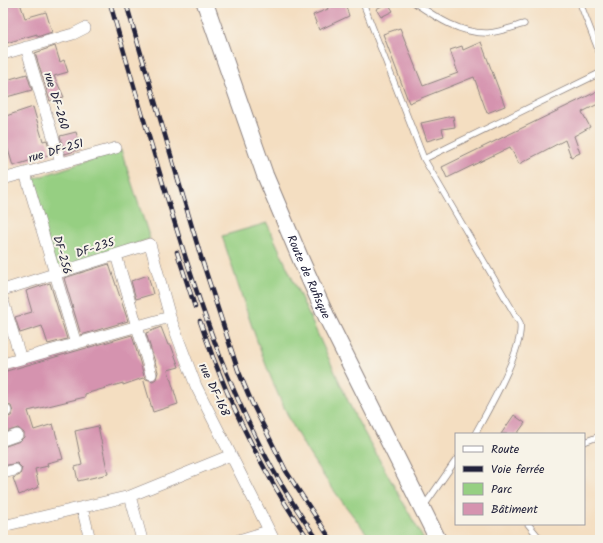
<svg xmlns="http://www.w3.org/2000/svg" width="603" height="543" font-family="Kalam,sans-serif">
  <rect width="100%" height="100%" fill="#f7f3e8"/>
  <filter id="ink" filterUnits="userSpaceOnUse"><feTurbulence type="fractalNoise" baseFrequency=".025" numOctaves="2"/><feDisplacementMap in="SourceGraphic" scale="8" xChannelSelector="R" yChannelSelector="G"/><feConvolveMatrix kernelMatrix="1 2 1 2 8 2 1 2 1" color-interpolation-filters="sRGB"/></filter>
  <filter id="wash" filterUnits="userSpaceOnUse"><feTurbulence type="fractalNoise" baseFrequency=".012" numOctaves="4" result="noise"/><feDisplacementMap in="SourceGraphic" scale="16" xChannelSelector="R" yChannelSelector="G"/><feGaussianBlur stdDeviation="0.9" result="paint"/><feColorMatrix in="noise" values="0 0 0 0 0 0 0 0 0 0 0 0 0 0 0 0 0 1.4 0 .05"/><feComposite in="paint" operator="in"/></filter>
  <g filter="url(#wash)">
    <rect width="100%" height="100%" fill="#f4dec1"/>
    <path fill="#96cf82" stroke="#5c785e" d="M121 150 150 239 56 270 27 181Z
      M267 223 355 416 424 540H372C342 502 312 464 290 420 261 362 243 298 222 236Z"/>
    <g id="blocks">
      <path fill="#d593af" d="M3 3H20L25 18 46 12 52 32 37 37V34L3 44Z
        M326 3H345L349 16 319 30 313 15 328 9Z
        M388 3 393 11 381 17 376 9Z
        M400 28 423 86 458 73 450 50 462 46 463 50 481 42 505 106 487 113 474 77 409 103 383 34Z
        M55 46 60 62 64 60 68 72 54 76 64 97 50 101 35 53Z
        M27 74 32 90 3 98V81Z
        M600 90V103L582 112 590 127 574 136 580 153 571 157 565 140 519 164 510 147 447 178 442 167Z
        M33 107 43 141 47 140 51 154 13 166 3 133V117Z
        M453 116 455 127 442 129 444 136 427 141 421 123Z
        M76 132 81 149 65 154 60 136Z
        M109 264 128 321 81 335 64 278Z
        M148 275 153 294 136 299 131 281Z
        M50 283 67 339 48 344 42 326 20 333 15 317 32 312 26 291Z
        M161 327 168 345H171L179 367 168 370 178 404 153 412 143 378 123 385V383L85 394V397L28 411 34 430 53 424 63 459 47 463 48 466 35 469 39 487 19 495 13 478 20 475 22 468 17 463 3 466V447L20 441 24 437V433L18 428 3 433V419L11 416 13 412 11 406 6 404 3 394V372L132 335 144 376 146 379 153 381 156 379 158 372 146 333Z
        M514 415 525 423 517 434H501Z
        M98 426 108 474 78 481 75 467 82 465 75 431Z"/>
    </g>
  </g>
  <g filter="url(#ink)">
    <use href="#blocks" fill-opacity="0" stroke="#8b807e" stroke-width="1"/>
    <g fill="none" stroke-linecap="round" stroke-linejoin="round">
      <g stroke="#8b807e" stroke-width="7">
        <path id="lane" d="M363 3 424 159 520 323C524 349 488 410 475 434
          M415 3C437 18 461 34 488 33 500 32 513 27 524 24
          M580 3 600 54
          M424 159 600 73
          M584 442 600 436
          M424 506 456 460
          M528 524 541 540"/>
      </g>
      <g stroke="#8b807e" stroke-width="12">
        <path id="street" d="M26 47 61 163
          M3 54 73 34 85 28
          M25 173 76 344
          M3 179 116 148
          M116 255 151 374
          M3 290 150 244 170 317 196 386 274 540
          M3 301 21 359
          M3 364 170 317
          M3 412 6 411
          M3 440 17 435
          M3 473 15 470
          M130 496 142 540
          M82 507 90 540
          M3 526 130 496 231 455
          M239 540 268 531"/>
      </g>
      <g stroke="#8b807e" stroke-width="18">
        <g id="secondary">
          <path id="s1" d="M205 3 265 175 301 260 328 320 438 540"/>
        </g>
      </g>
      <use href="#lane" stroke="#fff" stroke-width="5.5"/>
      <use href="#street" stroke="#fff" stroke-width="11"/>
      <use href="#secondary" stroke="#fff" stroke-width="16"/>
      <g stroke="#22223b" stroke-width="4.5">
        <path id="rail" d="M110 3C128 67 147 130 166 194 202 315 242 437 318 540
          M126 3 200 254 238 370 252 403 286 471 331 540
          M177 252 195 307
          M200 321C226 399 262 472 309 540"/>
      </g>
      <use href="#rail" stroke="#f7f3e8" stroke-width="3" stroke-dasharray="9" stroke-linecap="butt"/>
    </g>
  </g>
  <g text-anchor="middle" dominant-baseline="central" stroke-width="4" stroke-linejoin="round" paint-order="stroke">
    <g font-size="12" fill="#22223b" stroke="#f7f3e8">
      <text transform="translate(56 101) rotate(73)">rue DF-260</text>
      <text transform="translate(56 151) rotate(-16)">rue DF-251</text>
      <text transform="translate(95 248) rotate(-18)">DF-235</text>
      <text transform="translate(62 255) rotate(74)">DF-256</text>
      <text stroke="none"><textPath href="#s1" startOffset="293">Route de Rufisque</textPath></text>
      <text transform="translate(214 390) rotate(65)">rue DF-168</text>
    </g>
  </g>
  <rect width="603" height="543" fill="none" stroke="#f7f3e8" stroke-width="16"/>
  <rect x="455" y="433" width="130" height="92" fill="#f7f3e8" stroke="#a29fa3"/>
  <rect x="463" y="446" width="20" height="6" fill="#ffffff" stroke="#a29fa3"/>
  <text x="491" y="453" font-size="12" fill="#22223b">Route</text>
  <rect x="463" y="466" width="20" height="6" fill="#22223b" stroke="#a29fa3"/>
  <text x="491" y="473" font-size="12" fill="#22223b">Voie ferrée</text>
  <rect x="463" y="483" width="20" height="12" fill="#96cf82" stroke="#a29fa3"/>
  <text x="491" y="493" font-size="12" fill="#22223b">Parc</text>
  <rect x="463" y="503" width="20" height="12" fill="#d593af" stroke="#a29fa3"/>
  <text x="491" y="513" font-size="12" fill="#22223b">Bâtiment</text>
</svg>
